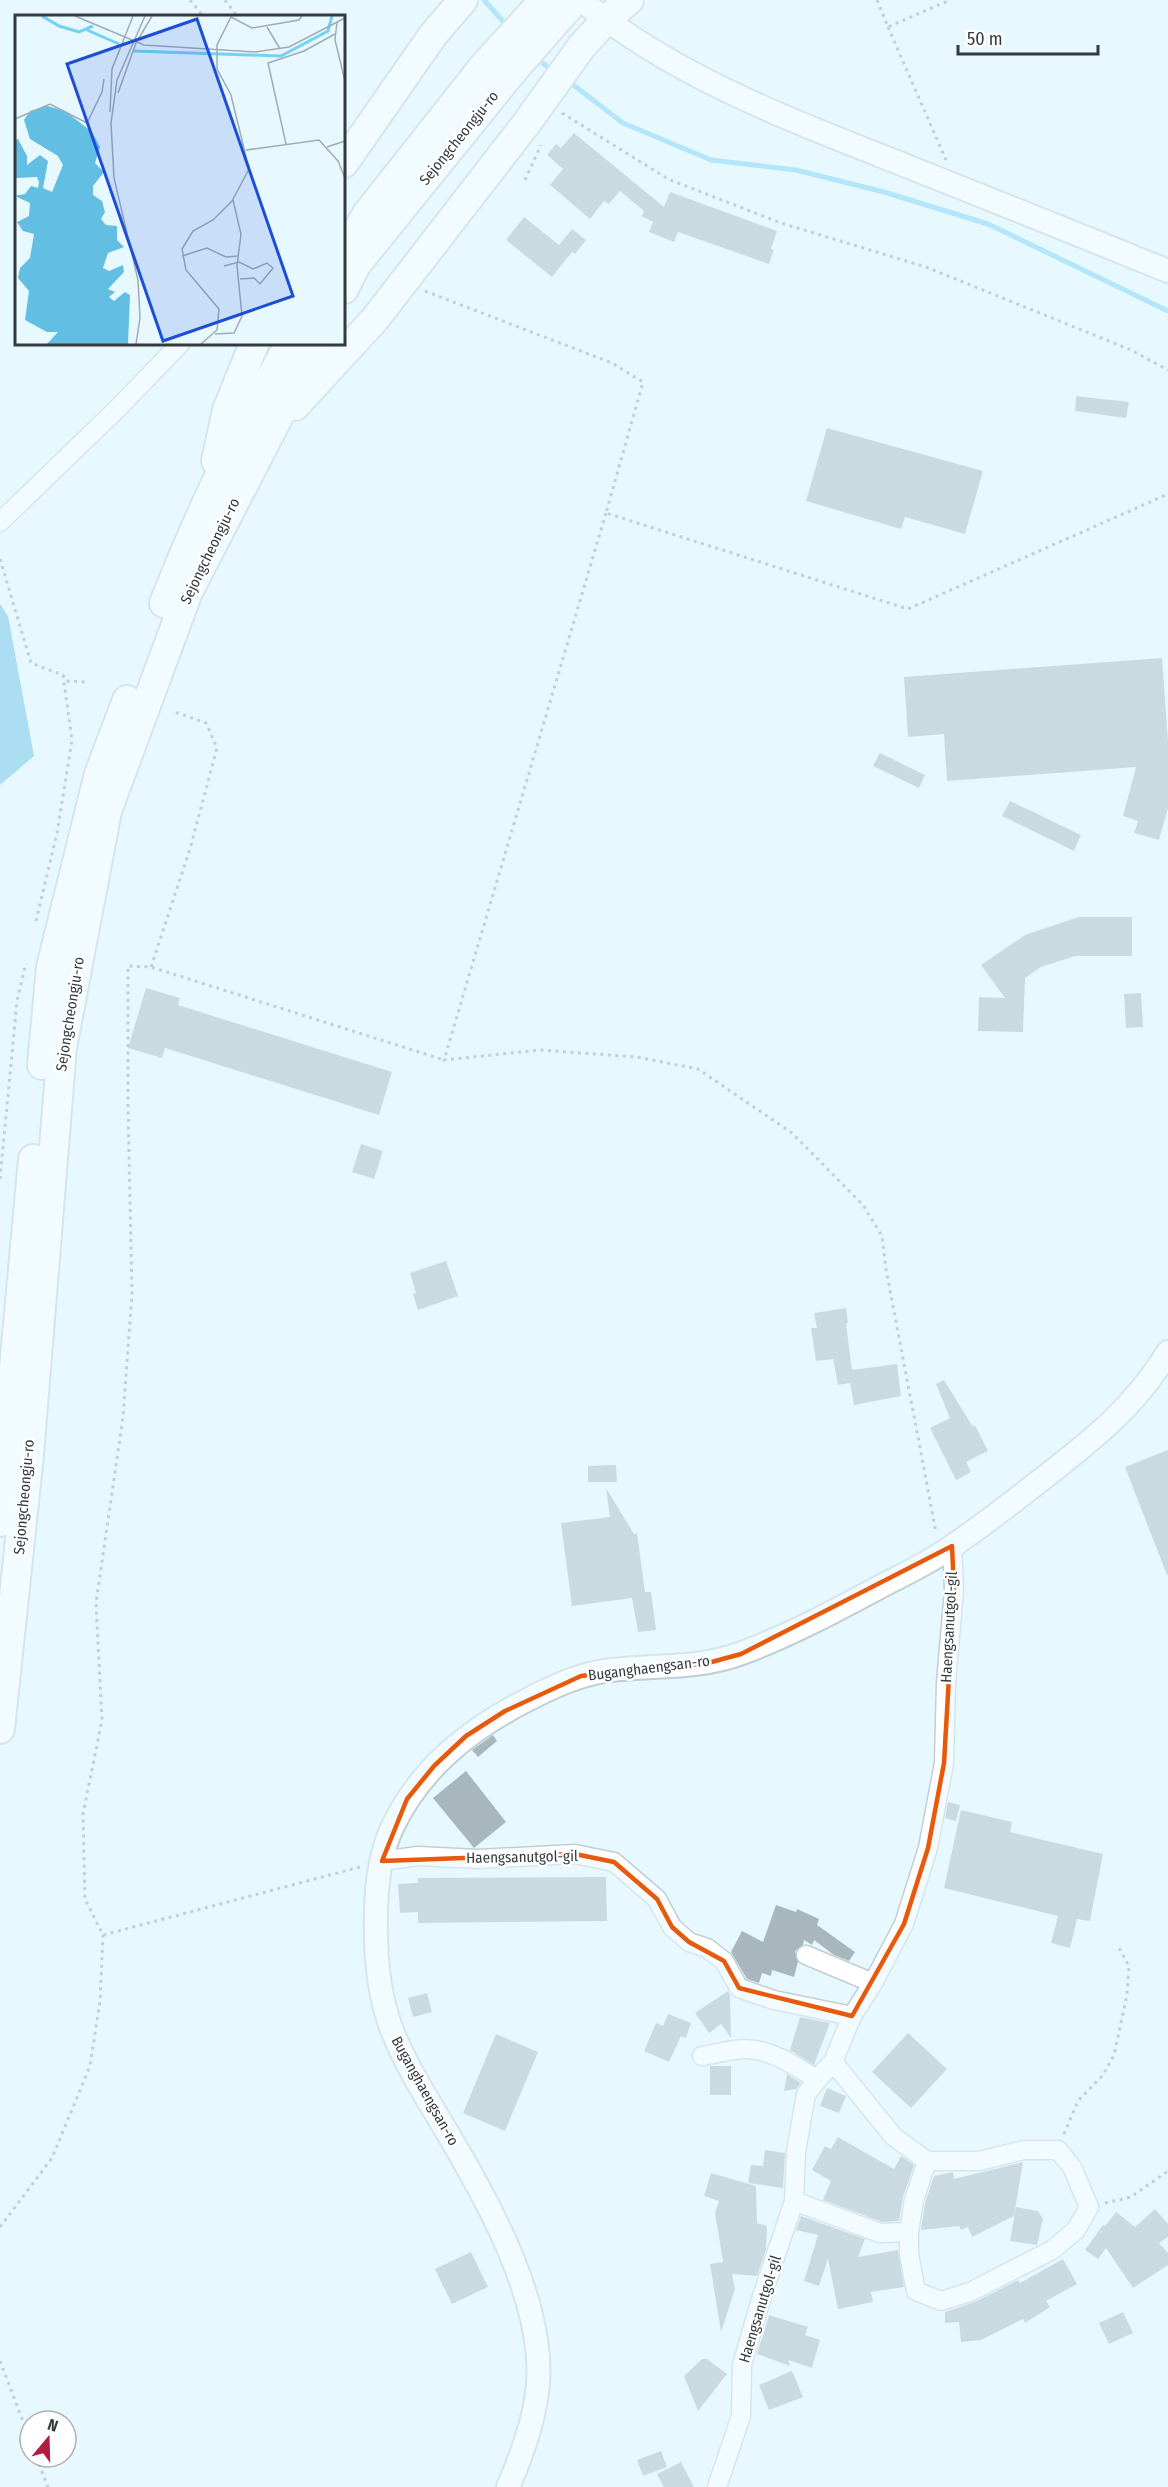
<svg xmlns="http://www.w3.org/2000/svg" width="1168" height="2487" font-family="'Fira Sans Condensed',sans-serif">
  <rect width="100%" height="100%" fill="#e8f8ff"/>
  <path fill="#62bfe3" d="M0 604 8 616 34 756 0 785Z"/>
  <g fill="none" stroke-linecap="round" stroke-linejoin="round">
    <path stroke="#74d1f6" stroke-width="5" d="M484 0 508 27
      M536 58 553 71
      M568 81 623 123 711 160 796 170 884 192 988 224 1168 311"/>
  </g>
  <path fill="#a7b7bd" d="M574 133 664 207 670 192 777 231 771 249 774 250 769 264 678 232 674 242 649 232 653 222 642 216 644 211 620 191 609 204 604 201 590 219 550 185 563 169 547 155 556 144 561 148Z
    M524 217 559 245 572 229 586 240 575 254 572 252 552 277 506 240Z
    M1076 396 1129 402 1126 418 1075 411Z
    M827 428 983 471 965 534 905 517 901 529 806 501Z
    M1162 658 1168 741V808L1159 840 1134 833 1138 821 1123 816 1136 767 947 781 944 734 908 737 904 677Z
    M880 753 925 775 919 788 873 766Z
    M1010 801 1081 835 1074 851 1002 816Z
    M1079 917H1132V956H1075L1041 967 1025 978 1023 1032 978 1031 979 997 1005 998 981 965 1025 935Z
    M146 988 180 998 178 1005 392 1072 379 1115 165 1048 162 1058 128 1048Z
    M1141 993 1143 1027 1126 1028 1124 994Z
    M361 1144 383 1151 374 1179 352 1172Z
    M446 1261 458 1296 418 1310 413 1294 416 1293 410 1273Z
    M846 1308 848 1323 846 1324 852 1370 897 1364 901 1396 854 1405 850 1383 838 1385 833 1359 816 1361 811 1328H817L814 1313Z
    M944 1380 973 1427 975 1425 988 1451 966 1462 971 1472 956 1480 930 1428 950 1418 936 1384Z
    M1168 1450V1575H1167L1125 1467Z
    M616 1465 617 1482H588V1466Z
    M606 1488 634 1534 637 1533 645 1592H651L656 1630 638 1632 632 1598 572 1606 561 1523 610 1517Z
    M493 1735 497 1741 478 1757 472 1750Z
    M466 1771 506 1822 474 1848 433 1798Z
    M948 1802 960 1805 956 1821 945 1818Z
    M961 1810 1012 1822 1010 1832 1103 1854 1090 1921 1077 1919 1070 1948 1051 1943 1058 1916 944 1888Z
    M606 1877 607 1921 418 1923V1912L400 1913 398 1884 418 1883V1878Z
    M776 1905 796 1912 797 1909 819 1919 817 1925 855 1952 849 1961 834 1955 814 1940 812 1945 804 1940 803 1945 795 1951 798 1962 794 1977 772 1970 771 1976 762 1973 759 1983 747 1979 731 1952 742 1931 763 1942Z
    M728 1991 730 1995 731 2038 721 2024 709 2033 695 2013Z
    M427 1993 432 2012 413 2017 408 1998Z
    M668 2014 691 2023 686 2038 681 2036 669 2062 644 2051 656 2023 663 2026Z
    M800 2017 830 2023 814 2065 790 2050Z
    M908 2033 947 2069 911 2108 872 2072Z
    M496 2034 538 2052 505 2131 463 2113Z
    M710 2066H731V2095H710Z
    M787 2074 801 2083 796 2089 784 2091Z
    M827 2088 846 2096 839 2113 820 2106Z
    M838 2137 894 2169 901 2156 914 2165 903 2197 899 2221 882 2222 823 2200 831 2181 812 2170 825 2146 831 2149Z
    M765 2150 785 2153 783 2188 748 2183 751 2165 763 2166Z
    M1023 2162 1014 2216 972 2237 968 2227 961 2230 959 2226 921 2230 925 2203 934 2176 953 2172 954 2179Z
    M711 2173 756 2186 757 2223 767 2226 766 2250 757 2276 732 2274 735 2289 721 2332 710 2264 723 2262 715 2213 719 2201 704 2196Z
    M1016 2207 1038 2211 1043 2219 1037 2245 1010 2241Z
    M1155 2209 1168 2224V2237L1159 2243 1168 2253V2265L1133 2288 1106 2248 1098 2259 1085 2250 1103 2225 1105 2226 1116 2212 1135 2227Z
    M801 2216 865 2239 858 2257 898 2250 904 2287 871 2292 873 2302 838 2309 828 2259 819 2286 804 2281 818 2235 796 2230Z
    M471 2252 488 2287 452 2304 435 2269Z
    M1063 2259 1077 2284 1046 2301 1050 2307 1025 2323 1023 2319 981 2340 961 2342 959 2322 945 2323V2312L975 2302 1018 2280 1020 2283Z
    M1123 2312 1133 2333 1109 2344 1099 2323Z
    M769 2315 808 2327 805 2335 820 2340 812 2368 788 2360 790 2366 757 2354Z
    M702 2359H707L727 2374 698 2411 684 2376Z
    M792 2371 803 2397 769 2410 759 2385Z
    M661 2451 667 2467 643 2476 637 2460Z
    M681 2462 694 2487H664L657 2474Z"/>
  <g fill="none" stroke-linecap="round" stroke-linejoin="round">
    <g stroke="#c0cfd6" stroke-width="21">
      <path id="minor" d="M0 522 116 410 180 344
        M382 1861 418 1856 478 1859 575 1854 614 1862 657 1899 672 1927 689 1942 707 1948 724 1961 739 1988 774 2000 852 2016
        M806 1955 873 1983
        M702 2056C715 2054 729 2050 743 2049 769 2048 796 2066 816 2079L833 2062 894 2137 927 2161H979L1024 2150H1058L1072 2167 1089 2207 1076 2230 1052 2250 970 2292 941 2301 916 2291 909 2254V2232L880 2233 794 2201
        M909 2232 914 2200 927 2161
        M717 2487 741 2416 742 2365 762 2296 794 2201 796 2152 806 2094 833 2062 852 2016 873 1983 904 1924 928 1848 944 1763 946 1683 954 1590 952 1546"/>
    </g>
    <g stroke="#c0cfd6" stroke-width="26">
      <path id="tertiary" d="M581 0C672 75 785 118 894 161 985 197 1077 234 1168 271
        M508 2487C522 2455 535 2419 538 2384 544 2301 488 2201 447 2132 427 2098 406 2066 392 2030 378 1994 375 1955 376 1916 376 1888 380 1854 392 1828 420 1768 470 1729 527 1700 554 1686 582 1673 612 1670 656 1665 700 1669 742 1653 788 1636 833 1612 876 1589 898 1577 921 1567 942 1553 976 1531 1009 1505 1041 1480 1091 1441 1135 1407 1168 1352"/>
    </g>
    <g stroke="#c0cfd6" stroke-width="32">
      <path id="trunk" d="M344 163 433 35 463 0
        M344 253 367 214 483 67 544 0
        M344 289 356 265 511 73 575 0
        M295 406 375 319 526 124 582 46 606 20 629 0
        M216 461 227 410 254 344
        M164 603C199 514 241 426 290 344
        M42 1065 51 967 99 774 127 700
        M0 1522 33 1159
        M0 1729 29 1455 62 1048 107 811 188 592 316 344"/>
    </g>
    <path stroke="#949fa4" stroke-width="3" stroke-dasharray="3 4.5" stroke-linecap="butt" d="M190 0 203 16
      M225 0 237 16
      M877 0 888 27 950 0
      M888 27 946 160
      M562 113 668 179 781 223 926 267 1131 350 1168 370
      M525 180 541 145
      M425 291 612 363 643 382 606 513 908 609 1168 494
      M606 513 444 1060 540 1050 637 1057 698 1069 792 1133 863 1205 882 1236 886 1269 936 1532
      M0 559 31 663 63 675 66 681 86 682
      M36 921 57 833 72 740 63 675
      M151 967 190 849 217 748 206 723 172 711
      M0 1179 17 1001 26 963
      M360 1867 103 1935 85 1899 83 1814 102 1720 96 1603 123 1417 132 1294 128 1108V966L151 967 444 1060
      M1064 2134 1078 2101 1103 2075 1114 2055 1127 1995 1129 1966 1118 1946
      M1105 2203 1131 2197 1168 2171
      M0 2227 52 2158 90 2066 100 2001 103 1935
      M0 2361 30 2440
      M36 2457 48 2487"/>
    <use href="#minor" stroke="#fff" stroke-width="18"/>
    <use href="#tertiary" stroke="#fff" stroke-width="22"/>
    <use href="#trunk" stroke="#fff" stroke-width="28"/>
  </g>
  <path d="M0 0H1168V2487H0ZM952 1546 954 1590 944 1763 928 1848 904 1924 852 2016 739 1988 724 1961 689 1942 672 1927 657 1899 614 1862 575 1854 382 1861 407 1799 434 1766 466 1736 505 1711 581 1676 708 1663 741 1654Z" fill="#e8f8ff" fill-opacity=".55" fill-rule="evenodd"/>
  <path fill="none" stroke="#e8590c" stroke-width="4.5" stroke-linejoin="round" d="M952 1546 954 1590 944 1763 928 1848 904 1924 852 2016 739 1988 724 1961 689 1942 672 1927 657 1899 614 1862 575 1854 382 1861 407 1799 434 1766 466 1736 505 1711 581 1676 708 1663 741 1654Z"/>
  <g text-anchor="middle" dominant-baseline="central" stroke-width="5" stroke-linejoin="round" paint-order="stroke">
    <g font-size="15" fill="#343b3d" stroke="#fff">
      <text transform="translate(459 138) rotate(-51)">Sejongcheongju-ro</text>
      <text transform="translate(210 551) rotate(-64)">Sejongcheongju-ro</text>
      <text transform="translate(70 1014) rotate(-81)">Sejongcheongju-ro</text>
      <text transform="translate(24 1497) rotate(-85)">Sejongcheongju-ro</text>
      <text transform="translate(949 1627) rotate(-87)">Haengsanutgol-gil</text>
      <text transform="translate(649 1668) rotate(-7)">Buganghaengsan-ro</text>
      <text transform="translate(522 1857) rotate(-1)">Haengsanutgol-gil</text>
      <text transform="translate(425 2091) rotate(61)">Buganghaengsan-ro</text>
      <text transform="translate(760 2309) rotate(-73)">Haengsanutgol-gil</text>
    </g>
  </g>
  <g transform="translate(15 15)">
    <rect width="330" height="330" fill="#e8f8ff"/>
    <path d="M32 91 50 96 77 117 85 132 80 148 89 157 78 171V180L87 186 90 197 86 204 91 210 102 211V225L109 232 93 238 88 253 94 256 108 250 109 257 93 274 100 277 94 282 99 286 110 277 115 280 113 329H32L43 317H32L10 305 14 276 3 263 5 253 15 243 19 219 8 216 2 207 14 201 15 188 0 181 10 179 16 171 23 173 24 167 22 162 0 163V125L3 124 12 141V150L25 140 33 146 28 173 37 177 48 150 43 141 15 124 9 105 15 96Z" fill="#62bfe3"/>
    <path fill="none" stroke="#74d1f6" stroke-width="3" d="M27 1 44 11 64 17 78 11M72 15 104 29M119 36 266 41 313 16 317 1"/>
    <path fill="none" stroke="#a0acb1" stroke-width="1.5" d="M60 1 129 30 240 37 274 32 330 3M322 7 320 25 330 66M252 12 265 34M103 78 121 28 137 1M95 97 97 54 118 1M0 104 35 89 72 108 87 77 89 64M271 129 253 48 289 36 320 19M312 132 330 126M231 135 304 125 323 146 330 163M167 241 192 233 211 242 224 241M209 251 224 247 238 254 252 248 258 253 245 269 239 263 225 264M200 319 219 318 227 301 222 251 226 219 218 185M121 329 125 303 123 265 99 163 96 108 102 65 130 1M186 329 202 315 204 294 171 255 167 234 178 216 198 205 217 186 234 154 216 80 202 54V30L216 2 237 13 284 5 287 1"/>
    <path fill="#1d4ed8" fill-opacity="0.15" stroke="#1d4ed8" stroke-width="3" d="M182 4 278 281 148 326 52 49Z"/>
    <rect width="330" height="330" fill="none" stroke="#343b3d" stroke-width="3"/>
  </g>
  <g transform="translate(48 2439) rotate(19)"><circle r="28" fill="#ffffff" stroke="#aeb1b1" stroke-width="1.5"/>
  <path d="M0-4.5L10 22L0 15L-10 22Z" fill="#b11d3e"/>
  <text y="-9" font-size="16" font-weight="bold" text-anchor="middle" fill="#343b3d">N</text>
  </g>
  <path d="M958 45v9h140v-9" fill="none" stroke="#343b3d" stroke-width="3"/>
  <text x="967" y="45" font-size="18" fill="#343b3d" stroke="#ffffff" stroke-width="4.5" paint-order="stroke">50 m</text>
</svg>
